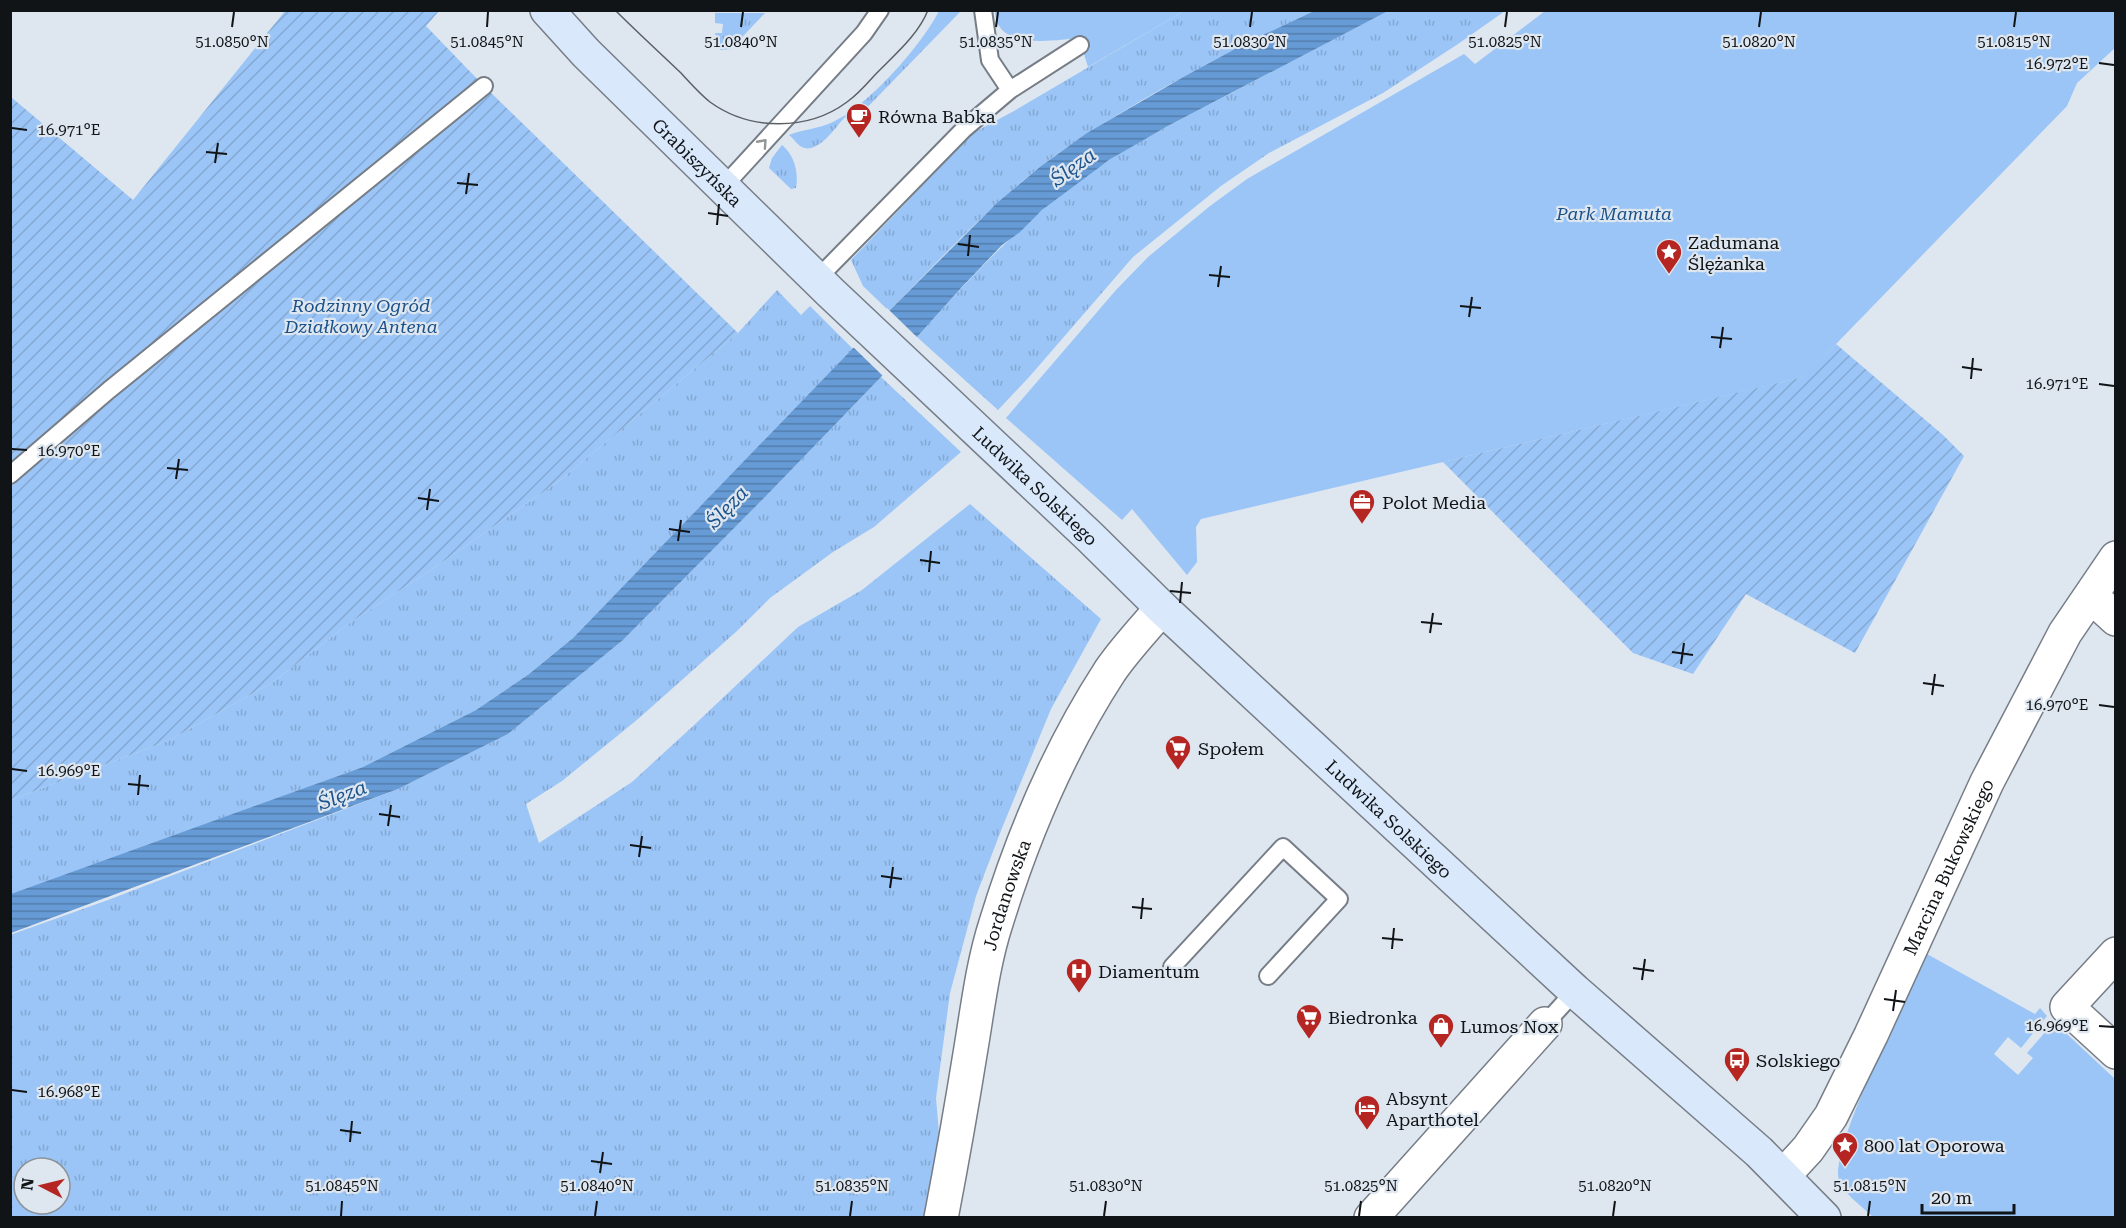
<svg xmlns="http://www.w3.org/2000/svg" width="2126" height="1228" font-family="'Roboto Serif',serif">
  <defs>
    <pattern id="grass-tufts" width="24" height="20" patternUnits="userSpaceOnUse" patternTransform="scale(1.5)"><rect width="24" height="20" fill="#9ac5f6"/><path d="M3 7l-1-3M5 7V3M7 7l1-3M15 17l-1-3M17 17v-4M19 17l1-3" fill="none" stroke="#84a8d2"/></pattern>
    <pattern id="garden-furrows" width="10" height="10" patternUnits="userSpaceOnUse" patternTransform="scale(1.5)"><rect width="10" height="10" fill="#9ac5f6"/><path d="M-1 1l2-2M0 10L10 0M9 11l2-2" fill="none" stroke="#84a8d2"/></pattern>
    <pattern id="water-rules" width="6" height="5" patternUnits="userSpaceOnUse" patternTransform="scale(1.5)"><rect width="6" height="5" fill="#669bd6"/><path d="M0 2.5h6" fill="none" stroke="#537dad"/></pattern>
  </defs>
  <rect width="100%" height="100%" fill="#dee6f0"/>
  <path fill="url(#grass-tufts)" fill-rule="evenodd" d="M939 11H961L854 121 850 122 845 117C835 128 816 157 800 146 796 143 793 138 789 135 800 130 819 129 833 122 869 105 921 46 939 11Z
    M1184 11H1314C1256 38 1200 67 1144 99 1109 120 1074 141 1041 166 986 210 938 261 889 311L863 286 851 260 973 133 1014 111Z
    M1388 11H1505L1458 44 1383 93 1269 153 1221 186 1133 257 1030 376 998 410 917 337C975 272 1036 206 1111 159 1152 133 1195 112 1239 89 1288 63 1338 37 1388 11Z
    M715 13H765L731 49 720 50 715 33H722L723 24 715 23Z
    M782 145C794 155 799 172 796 188L791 189 769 168 772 158Z
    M777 290 801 315 810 306 853 349 573 638 529 674 476 710 363 767 11 895V800L170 740 273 682 351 622 431 570 559 481 738 333Z
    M881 377 961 452 874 527 833 552 770 598 737 631 638 719 562 781 526 804 539 843 632 782 692 727 798 627 862 590 970 504 1101 619 1051 709 1002 828 976 896 950 993 936 1098 940 1145 927 1217H11L10 935 108 900 398 789 508 734 623 640 767 495ZM24 1168H60V1204H24Z"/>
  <path fill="#9ac5f6" d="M995 11H1184L1088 67 1079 38C1054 40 996 51 995 11Z
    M1545 11H2115V48L2077 83 2067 106 1804 377 1201 519 1196 527 1197 562 1187 575 1132 509 1122 520 1006 418 1116 290 1148 257 1210 206 1247 179 1464 54 1475 64Z
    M1927 954 2035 1014 2040 1008 2047 1016 2021 1048 2008 1037 1994 1054 2018 1075 2033 1058 2027 1053 2054 1022 2115 1079V1217H1873C1865 1209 1842 1192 1839 1181 1829 1147 1909 993 1927 954Z"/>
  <path fill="url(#garden-furrows)" d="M285 11H439L426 26 484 86 738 333 559 481 431 570 351 622 273 682 170 740 11 800V97L133 200Z
    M1836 344 1943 435 1964 456 1855 653 1746 594 1693 674 1633 653 1443 462 1803 377Z"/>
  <path fill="url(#water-rules)" d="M1314 11H1388L1166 127 1109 160 1042 210 1020 232 1002 245 961 288 881 377 767 495 623 640 508 734 398 789 11 933V894L363 767 476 710 529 674 573 638 889 311 997 203 1041 166 1087 133 1185 76 1250 41Z"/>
  <path fill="#dee6f0" d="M887 308 919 339 885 378 852 346Z"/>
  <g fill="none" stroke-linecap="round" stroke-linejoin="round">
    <g stroke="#767d86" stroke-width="20">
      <path id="service" d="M983 10 990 60 1010 90
        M724 186 864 33 880 10
        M817 279 964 129 1010 90 1080 45
        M10 475 109 390 484 86
        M1172 967 1283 847 1339 899 1268 976
        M1545 1024 1575 991"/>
    </g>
    <g stroke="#767d86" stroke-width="36">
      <g id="minor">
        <path d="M2091 596 2116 619"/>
        <path d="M2116 954 2067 1007 2116 1052"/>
        <path id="s1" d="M1784 1175 1808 1149 1831 1116 1871 1035 1987 782 2065 633 2116 558"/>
        <path id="s2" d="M941 1218C952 1161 962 1104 971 1048 978 1006 983 963 996 923 1023 835 1060 748 1110 671 1125 649 1145 628 1162 608"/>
        <path d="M1371 1218 1545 1024"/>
      </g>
    </g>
    <g stroke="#767d86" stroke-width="36">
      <g id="secondary">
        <path id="s3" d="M547 10 586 53 830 292 1090 537 1162 608 1575 991 1759 1152 1824 1218"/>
      </g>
    </g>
    <use href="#service" stroke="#fff" stroke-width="16"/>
    <use href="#minor" stroke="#fff" stroke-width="33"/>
    <use href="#secondary" stroke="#d9e8fa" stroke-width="33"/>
    <path stroke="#5b6065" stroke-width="1.5" d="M615 10C637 32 659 52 681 73 690 83 700 94 710 102 750 131 808 131 847 102 857 95 865 86 873 77 892 57 918 36 928 10"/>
  </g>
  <defs><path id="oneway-chevron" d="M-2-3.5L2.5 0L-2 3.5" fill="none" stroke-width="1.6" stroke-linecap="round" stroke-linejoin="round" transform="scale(1.5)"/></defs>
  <use stroke="#949597" href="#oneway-chevron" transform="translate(763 143) rotate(-48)"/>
  <path fill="none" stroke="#111417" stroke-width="2" d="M232 27 234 12M487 27 488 12M741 27 743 12M996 27 998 12M1250 27 1252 12M1505 27 1507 12M1759 27 1761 12M2014 27 2016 12M2099 63 2114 65M12 128 27 130M206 152 227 154M215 163 218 143M457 183 478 185M466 194 469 173M708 213 728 216M717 225 719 204M958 244 979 247M968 256 970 235M1209 275 1230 277M1218 287 1221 266M1460 306 1481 308M1469 317 1472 297M1711 337 1732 339M1720 348 1723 327M1962 367 1982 370M1971 379 1973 358M2099 384 2114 386M12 449 27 450M167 468 188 470M176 479 179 459M418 498 439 501M427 510 430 489M669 529 690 532M678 541 681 520M920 560 940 563M929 572 931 551M1170 591 1191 593M1180 603 1182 582M1421 622 1442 624M1430 633 1433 613M1672 652 1693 655M1681 664 1684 643M1923 683 1944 686M1932 695 1935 674M2099 705 2114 707M12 769 27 771M128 784 149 786M138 795 140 775M379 814 400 817M388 826 391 805M630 845 651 848M639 857 642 836M881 876 902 879M890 888 893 867M1132 907 1152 909M1141 919 1143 898M1382 938 1403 940M1392 949 1394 928M1633 968 1654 971M1642 980 1645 959M1884 999 1905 1002M1893 1011 1896 990M2099 1026 2114 1027M12 1090 27 1092M340 1130 361 1133M350 1142 352 1121M591 1161 612 1164M600 1173 603 1152M341 1216 342 1201M595 1216 597 1201M850 1216 852 1201M1104 1216 1106 1201M1359 1216 1361 1201M1613 1216 1615 1201M1868 1216 1870 1201"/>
  <defs>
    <g id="cafe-pin" transform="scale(1.35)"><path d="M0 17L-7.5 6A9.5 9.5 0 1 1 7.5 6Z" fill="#b52623" stroke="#dee6f0"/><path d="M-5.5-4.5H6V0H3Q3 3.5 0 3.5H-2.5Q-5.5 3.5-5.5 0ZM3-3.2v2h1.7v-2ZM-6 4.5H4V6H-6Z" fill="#fff"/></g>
    <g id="sight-pin" transform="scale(1.35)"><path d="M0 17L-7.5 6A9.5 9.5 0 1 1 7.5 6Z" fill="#b52623" stroke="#dee6f0"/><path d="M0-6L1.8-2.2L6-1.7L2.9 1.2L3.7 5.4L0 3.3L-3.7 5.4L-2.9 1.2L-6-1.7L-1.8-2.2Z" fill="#fff"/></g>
    <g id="office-pin" transform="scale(1.35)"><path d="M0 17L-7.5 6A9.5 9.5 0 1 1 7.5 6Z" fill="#b52623" stroke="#dee6f0"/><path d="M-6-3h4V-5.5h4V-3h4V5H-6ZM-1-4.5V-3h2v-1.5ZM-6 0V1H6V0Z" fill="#fff"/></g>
    <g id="supermarket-pin" transform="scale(1.35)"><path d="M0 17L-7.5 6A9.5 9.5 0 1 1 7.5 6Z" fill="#b52623" stroke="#dee6f0"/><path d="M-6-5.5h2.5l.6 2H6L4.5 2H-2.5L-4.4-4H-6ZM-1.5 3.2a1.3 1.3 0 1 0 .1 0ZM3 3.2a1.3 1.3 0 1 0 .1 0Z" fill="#fff"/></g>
    <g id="hospital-pin" transform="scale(1.35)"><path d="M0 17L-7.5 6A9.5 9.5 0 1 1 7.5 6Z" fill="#b52623" stroke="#dee6f0"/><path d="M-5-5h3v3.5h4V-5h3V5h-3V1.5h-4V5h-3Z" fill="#fff"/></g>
    <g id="shop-pin" transform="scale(1.35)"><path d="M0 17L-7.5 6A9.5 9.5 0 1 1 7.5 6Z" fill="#b52623" stroke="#dee6f0"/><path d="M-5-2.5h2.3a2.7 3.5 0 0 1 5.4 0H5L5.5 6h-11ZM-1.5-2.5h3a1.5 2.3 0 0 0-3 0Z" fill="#fff"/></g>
    <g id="bus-pin" transform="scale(1.35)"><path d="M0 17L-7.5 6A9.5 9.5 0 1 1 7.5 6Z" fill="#b52623" stroke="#dee6f0"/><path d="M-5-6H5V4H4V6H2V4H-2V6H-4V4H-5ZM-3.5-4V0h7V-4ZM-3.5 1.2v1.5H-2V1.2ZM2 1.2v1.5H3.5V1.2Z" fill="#fff"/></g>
    <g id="hotel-pin" transform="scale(1.35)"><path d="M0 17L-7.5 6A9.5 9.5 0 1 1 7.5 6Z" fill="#b52623" stroke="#dee6f0"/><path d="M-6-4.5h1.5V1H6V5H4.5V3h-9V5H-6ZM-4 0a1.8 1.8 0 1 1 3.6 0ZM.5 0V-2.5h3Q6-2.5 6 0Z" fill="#fff"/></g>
  </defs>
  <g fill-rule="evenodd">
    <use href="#cafe-pin" x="859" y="116"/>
    <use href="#sight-pin" x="1669" y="252"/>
    <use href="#office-pin" x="1362" y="502"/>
    <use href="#supermarket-pin" x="1178" y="748"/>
    <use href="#hospital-pin" x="1079" y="971"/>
    <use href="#supermarket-pin" x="1309" y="1017"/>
    <use href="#shop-pin" x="1441" y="1026"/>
    <use href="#bus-pin" x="1737" y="1060"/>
    <use href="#hotel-pin" x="1367" y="1108"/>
    <use href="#sight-pin" x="1845" y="1145"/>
  </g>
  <g text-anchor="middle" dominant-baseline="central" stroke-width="4.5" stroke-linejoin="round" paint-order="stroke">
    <g font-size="18" fill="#111417" stroke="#dee6f0" text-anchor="start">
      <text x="878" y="116">Równa Babka</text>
      <text x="1688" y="242">Zadumana<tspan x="1688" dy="21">Ślężanka</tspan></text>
      <text x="1382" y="502">Polot Media</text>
      <text x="1198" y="748">Społem</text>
      <text x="1098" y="971">Diamentum</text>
      <text x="1328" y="1017">Biedronka</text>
      <text x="1460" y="1026">Lumos Nox</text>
      <text x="1756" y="1060">Solskiego</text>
      <text x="1386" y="1098">Absynt<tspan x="1386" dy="21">Aparthotel</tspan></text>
      <text x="1864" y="1145">800 lat Oporowa</text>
    </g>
    <g font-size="18" fill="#111417" stroke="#dee6f0">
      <text stroke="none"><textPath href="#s3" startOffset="214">Grabiszyńska</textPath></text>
      <text stroke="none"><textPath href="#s3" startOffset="682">Ludwika Solskiego</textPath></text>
      <text stroke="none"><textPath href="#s3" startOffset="1168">Ludwika Solskiego</textPath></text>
      <text stroke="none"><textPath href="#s1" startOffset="351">Marcina Bukowskiego</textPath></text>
      <text stroke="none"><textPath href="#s2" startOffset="330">Jordanowska</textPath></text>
    </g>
    <g font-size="18" font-style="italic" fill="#1b5189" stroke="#dee6f0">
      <text x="1614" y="213">Park Mamuta</text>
      <text x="361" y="305">Rodzinny Ogród<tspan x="361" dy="21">Działkowy Antena</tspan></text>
    </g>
    <g font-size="20" font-style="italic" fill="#1e548c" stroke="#dee6f0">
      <text transform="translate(1073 167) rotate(-36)">Ślęza</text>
      <text transform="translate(727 507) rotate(-46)">Ślęza</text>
      <text transform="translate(342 795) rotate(-21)">Ślęza</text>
    </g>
  </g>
  <g font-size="15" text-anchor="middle" fill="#111417" stroke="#dee6f0" stroke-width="4.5" stroke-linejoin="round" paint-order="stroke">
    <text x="232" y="47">51.0850°N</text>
    <text x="487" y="47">51.0845°N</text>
    <text x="741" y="47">51.0840°N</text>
    <text x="996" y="47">51.0835°N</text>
    <text x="1250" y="47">51.0830°N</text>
    <text x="1505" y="47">51.0825°N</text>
    <text x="2014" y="47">51.0815°N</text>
    <text x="1759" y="47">51.0820°N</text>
    <text x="2057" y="69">16.972°E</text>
    <text x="69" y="135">16.971°E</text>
    <text x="2057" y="389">16.971°E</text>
    <text x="69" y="456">16.970°E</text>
    <text x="2057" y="710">16.970°E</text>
    <text x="69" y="776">16.969°E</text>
    <text x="2057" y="1031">16.969°E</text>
    <text x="69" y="1097">16.968°E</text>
    <text x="342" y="1191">51.0845°N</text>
    <text x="597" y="1191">51.0840°N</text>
    <text x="852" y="1191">51.0835°N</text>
    <text x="1106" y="1191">51.0830°N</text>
    <text x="1361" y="1191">51.0825°N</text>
    <text x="1615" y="1191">51.0820°N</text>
    <text x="1870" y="1191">51.0815°N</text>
  </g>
  <rect width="2126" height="1228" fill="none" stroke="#111417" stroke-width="24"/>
  <g transform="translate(42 1186) rotate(277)"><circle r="28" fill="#dee6f0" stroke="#8c9299" stroke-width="1.5"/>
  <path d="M0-4.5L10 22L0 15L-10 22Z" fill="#b52623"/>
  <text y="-9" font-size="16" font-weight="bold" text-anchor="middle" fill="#111417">N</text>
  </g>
  <path d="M1922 1204v9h92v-9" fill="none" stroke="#111417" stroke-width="3"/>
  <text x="1931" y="1204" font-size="18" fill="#111417" stroke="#dee6f0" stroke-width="4.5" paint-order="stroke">20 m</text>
</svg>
